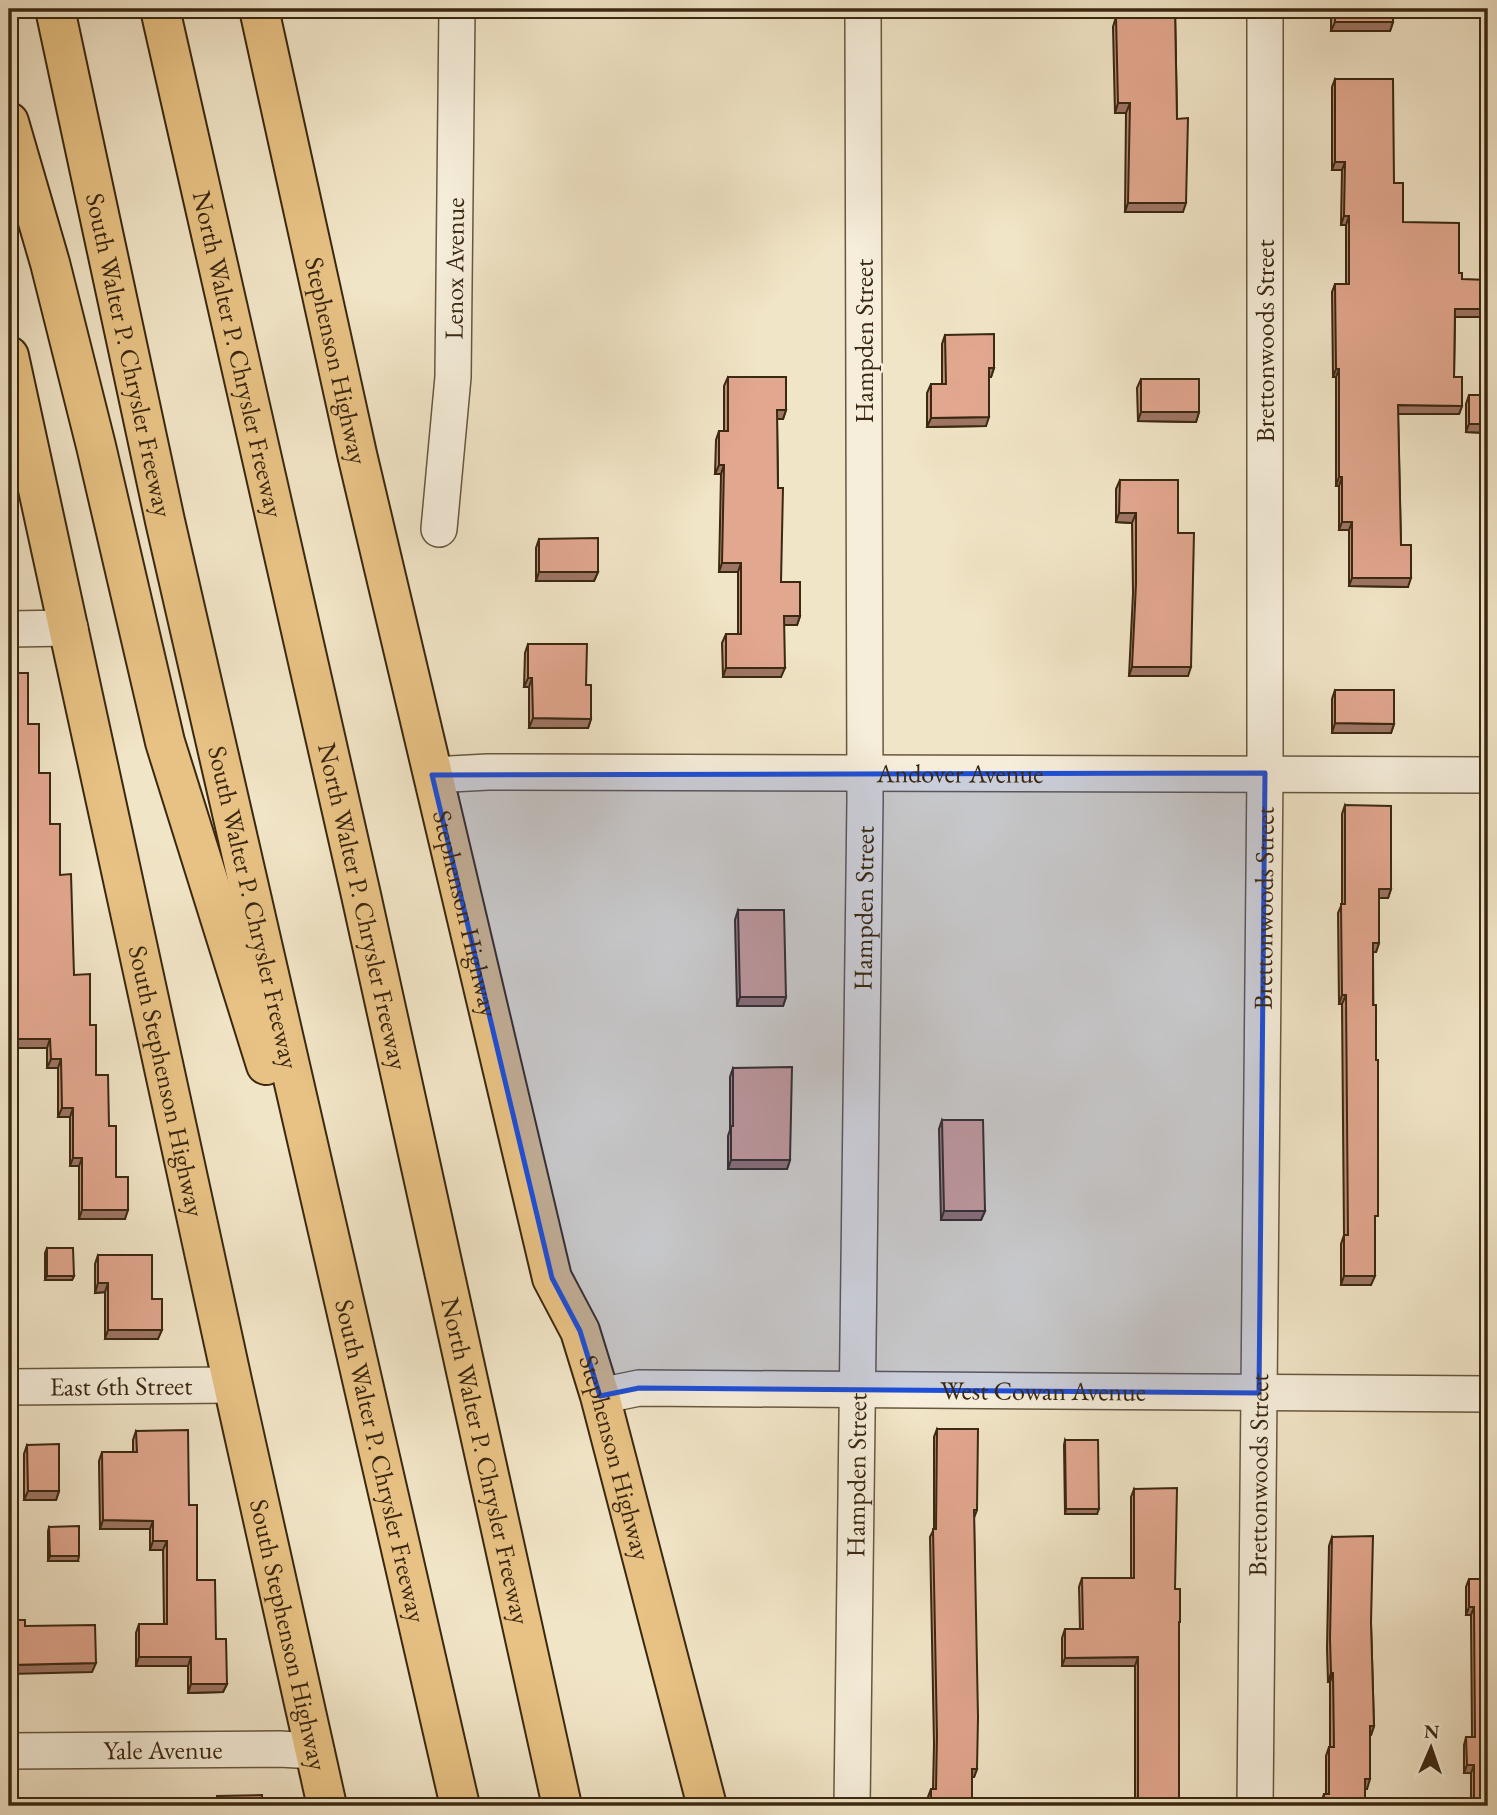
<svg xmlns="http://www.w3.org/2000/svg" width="1497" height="1815" font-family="'EB Garamond',serif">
  <rect width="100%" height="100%" fill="#f1e5c7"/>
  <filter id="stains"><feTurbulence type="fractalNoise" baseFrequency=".00286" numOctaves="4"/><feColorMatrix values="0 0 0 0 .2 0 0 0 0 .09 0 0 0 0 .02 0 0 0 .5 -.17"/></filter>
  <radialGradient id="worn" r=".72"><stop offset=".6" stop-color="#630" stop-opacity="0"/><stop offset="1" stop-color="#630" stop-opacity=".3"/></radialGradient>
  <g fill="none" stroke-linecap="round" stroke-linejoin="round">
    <g stroke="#68573e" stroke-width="38">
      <g id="minor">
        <path id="s1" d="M439 529 453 377 457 9"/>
        <path d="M9 629 70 628"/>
        <path id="s2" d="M432 775 488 772 1488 775"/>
        <path id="s3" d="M9 1387 233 1385"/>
        <path id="s4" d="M600 1396 639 1388 1488 1394"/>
        <path id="s5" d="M9 1751 279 1749 316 1751"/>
        <path id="s6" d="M852 1806 865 800 863 9"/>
        <path id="s7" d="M1255 1806 1265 773V9"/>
      </g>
    </g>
    <g stroke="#3a2811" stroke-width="42">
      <g id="major">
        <path id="s8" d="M259 9 357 454 552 1278 580 1331 600 1396 707 1806"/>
        <path id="s9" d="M9 356 233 1385 327 1806"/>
      </g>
    </g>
    <g stroke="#3a2811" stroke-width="42">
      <g id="highway">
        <path id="s10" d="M55 9 165 521 460 1806"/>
        <path id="s11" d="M160 9 361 895 562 1806"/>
        <path d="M9 122 50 263 96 446 165 742 266 1065"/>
      </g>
    </g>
    <use href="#minor" stroke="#f6eedb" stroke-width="35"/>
    <use href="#major" stroke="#e8c284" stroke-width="38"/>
    <use href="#highway" stroke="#e8c284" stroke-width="38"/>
  </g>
  <path fill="#c2907b" stroke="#3a2811" stroke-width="2" d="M1131 9H1175L1177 119 1183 212H1125L1126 113H1115L1113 27 1116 17 1130 18Z
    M1331 9H1393V22L1390 31H1331Z
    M1335 79 1394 183 1403 222 1459 273 1462 279 1488 317H1455L1454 377 1462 406 1459 414H1398L1401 545 1408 587 1349 586V530H1339V486H1336V377H1333L1332 292 1335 284H1346V225H1341L1342 170H1332V87Z
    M945 335 994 368 991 377H989L986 426 927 427V393L931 384H942V344Z
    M728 377 786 410 783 419H777L778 488 781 582 800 616 797 625H784L781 677H723L722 643 726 634H738V572H719L721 474H715L716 440 719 431H724V386Z
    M1141 379 1199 412 1196 422 1138 421 1137 388Z
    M1469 395H1488V433L1466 432V404Z
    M1120 480 1178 533 1188 676H1129L1133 593 1132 523 1116 522V489Z
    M539 539 598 572 594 581H536V548Z
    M528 644 586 685 591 719 588 728H529V687H524L525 653Z
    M9 673 28 724 39 773 60 875 74 975 90 1025 96 1075 109 1126 116 1177 125 1219H79V1166H70V1117H58V1068H47V1048L13 914V867H9Z
    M1335 690 1394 724 1391 733H1332V699Z
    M1345 805 1391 889 1388 898H1379V943L1376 952H1373L1375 1225 1371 1285H1341V1244L1344 1235 1342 1004H1339L1338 913 1342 904V814Z
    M738 910 786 997 783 1006H737L735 920Z
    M733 1068 790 1160 787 1169H728V1136L730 1130V1077Z
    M942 1120 985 1211 981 1220H941L939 1129Z
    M47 1248 74 1276 72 1280H45V1253Z
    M98 1255 152 1299 158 1339H105V1292L95 1293V1264Z
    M937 1429 977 1510 974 1518 977 1769 974 1777H972V1806H928V1797L931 1789H933L934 1744 930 1537 934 1529V1437Z
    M136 1431 189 1505 197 1580 216 1639 227 1684 223 1692 188 1693V1666H136V1633L139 1624H164L163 1550H150V1529H100L99 1461 102 1452H133V1440Z
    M1065 1440 1097 1514H1065L1064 1445Z
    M27 1445 59 1491 56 1500H24V1454Z
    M1134 1489 1175 1589 1179 1627V1806H1135V1666H1062V1638L1065 1629H1080L1079 1587 1082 1578H1131V1497Z
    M49 1527 78 1561H48V1531Z
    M1332 1537 1371 1623 1374 1726 1371 1735H1370L1367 1789H1365V1806H1321V1803L1324 1794H1326V1756L1329 1747H1330V1682H1328L1327 1648 1329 1546Z
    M1469 1579H1488V1806H1471V1773H1464V1745L1466 1737H1472L1471 1615H1466V1587Z"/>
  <path fill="#9e7564" stroke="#3a2811" stroke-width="2" d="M1335 22H1393L1390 31H1331Z
    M1118 103H1130L1126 113H1115Z
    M1335 162H1345L1342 170H1332Z
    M1128 203H1186L1183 212H1125Z
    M1344 216H1349L1346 225H1341Z
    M1455 309H1488V317H1452Z
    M989 368H994L991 377H986Z
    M1336 369H1339L1336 377H1333Z
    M1398 405 1462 406 1459 414H1395Z
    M777 410H786L783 419H774Z
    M1141 412H1199L1196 422 1138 421Z
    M989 417 986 426 927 427 931 418Z
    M1469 424H1488V433L1466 432Z
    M719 465H724L721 474H715Z
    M1339 477H1342L1339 486H1336Z
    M1119 513H1136L1132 523 1116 522Z
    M1342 522H1352L1349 530H1339Z
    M722 563H741L738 572H719Z
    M539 572H598L594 581H536Z
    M1352 578H1411L1408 587 1349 586Z
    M784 616H800L797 625H781Z
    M1132 667H1191L1188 676H1129Z
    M726 668H785L781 677H723Z
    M528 678H532L529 687H524Z
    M533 718 591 719 588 728H529Z
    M1335 723 1394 724 1391 733H1332Z
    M9 858H16L13 867H9Z
    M1379 889H1391L1388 898H1376Z
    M1373 943H1379L1376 952H1370Z
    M1342 995H1346L1342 1004H1339Z
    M740 997H786L783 1006H737Z
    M9 1039H50L47 1048H9Z
    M51 1059H61L58 1068H47Z
    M62 1108H73L70 1117H58Z
    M73 1158H82L79 1166H70Z
    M731 1160H790L787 1169H728Z
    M82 1210H128L125 1219H79Z
    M944 1211H985L981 1220H941Z
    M47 1276H74L72 1280H45Z
    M1344 1276H1375L1371 1285H1341Z
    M98 1283H108L105 1292 95 1293Z
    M108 1330H162L158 1339H105Z
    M28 1491H59L56 1500H24Z
    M1066 1509H1099L1097 1514H1065Z
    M103 1520 153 1521 150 1529H100Z
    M153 1541H167L163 1550H150Z
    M50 1556H79L78 1561H48Z
    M1469 1607H1474L1471 1615H1466Z
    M139 1657H191L188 1666H136Z
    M1138 1657 1135 1666H1062L1065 1658Z
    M96 1663 92 1672 9 1674V1665Z
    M1331 1673H1333L1330 1682H1328Z
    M191 1684H227L223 1692 188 1693Z
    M1370 1726H1374L1371 1735H1366Z
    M1467 1765H1474L1471 1773H1464Z
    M972 1769H977L974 1777H969Z
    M1365 1779H1370L1367 1789H1361Z"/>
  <path fill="#e2a78f" stroke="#3a2811" stroke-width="2" d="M1134 9H1175L1177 119 1188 118 1186 203H1128L1130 103H1118L1116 17 1134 18Z
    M1335 9H1393V22H1335Z
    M1335 79H1393L1394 183H1403V222L1459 223V273H1462V279L1488 280V309H1455L1454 377H1462V406L1398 405 1401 545H1411V578H1352V522H1342V477H1339V369H1336L1335 284H1349V216H1344L1345 162H1335Z
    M994 334V368H989V417L931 418V384H946L945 335Z
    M728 377H786V410H777L778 488H783L781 582H800V616H784L785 668H726V634H741V563H722L724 465H719V431H728Z
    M1141 379H1199V412H1141Z
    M1469 395H1488V424H1469Z
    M1120 480H1178V533H1194L1191 667H1132L1136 584V513H1119Z
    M598 538V572H539V539Z
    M528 644H587L586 685H591V719L533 718 532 678H528Z
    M9 673H28V724H39V773H50V824H60V875L71 874 74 975 90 974V1025H96V1075H108L109 1126H116V1177H128V1210H82V1158H73V1108H62L61 1059H51L50 1039H9V914H17L16 858H9Z
    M1335 690H1394V724L1335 723Z
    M1345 805 1391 806V889H1379V943H1373V1005H1376V1060H1378V1216H1375V1276H1344V1235H1348L1346 995H1342L1341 904H1345Z
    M738 910H784L786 997H740Z
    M792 1067 790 1160H731V1126H733V1068Z
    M942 1120H983L985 1211H944Z
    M47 1248H73L74 1276H47Z
    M98 1255H152V1299H162V1330H108V1283H98Z
    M937 1429H978L977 1510H974L978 1717 977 1769H972V1806H931V1789H936L937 1736 933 1529H936Z
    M188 1430 189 1505H197V1580H215L216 1639H226L227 1684H191V1657H139V1624H167V1541H153V1521L103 1520 102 1452H137L136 1431Z
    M1065 1440H1098L1099 1509H1066Z
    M59 1444V1491H28L27 1445Z
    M1177 1488 1175 1589H1180V1622H1179V1806H1138V1657L1065 1658V1629H1083L1082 1578H1134V1489Z
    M79 1526V1556H50L49 1527Z
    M1373 1536 1371 1623 1374 1726H1370V1779H1365V1806H1324V1794H1329V1747H1334L1333 1673H1331L1330 1639 1332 1537Z
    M1469 1579H1488V1806H1474V1765H1467L1466 1737H1475L1474 1607H1469Z
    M9 1620H25V1626L95 1625 96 1663 9 1665Z
    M262 1795V1806H217V1796Z"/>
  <path fill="#1d4ed8" fill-opacity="0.2" stroke="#1d4ed8" stroke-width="5" stroke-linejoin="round" d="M1265 773 1259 1393 639 1388 600 1396 580 1331 552 1278 432 775Z"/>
  <g text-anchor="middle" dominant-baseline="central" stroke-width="5" stroke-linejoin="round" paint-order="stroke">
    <g font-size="26" fill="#3a2811" stroke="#f6eedb">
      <text stroke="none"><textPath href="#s1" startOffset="261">Lenox Avenue</textPath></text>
      <text transform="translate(864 341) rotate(-90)">Hampden Street</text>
      <text transform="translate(1265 341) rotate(-90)">Brettonwoods Street</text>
      <text stroke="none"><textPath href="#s11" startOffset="354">North Walter P. Chrysler Freeway</textPath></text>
      <text stroke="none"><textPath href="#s10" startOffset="354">South Walter P. Chrysler Freeway</textPath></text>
      <text stroke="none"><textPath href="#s8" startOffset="360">Stephenson Highway</textPath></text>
      <text stroke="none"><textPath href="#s2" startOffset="528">Andover Avenue</textPath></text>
      <text stroke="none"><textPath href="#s11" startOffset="920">North Walter P. Chrysler Freeway</textPath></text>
      <text stroke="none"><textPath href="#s10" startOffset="920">South Walter P. Chrysler Freeway</textPath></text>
      <text stroke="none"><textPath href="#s6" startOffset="898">Hampden Street</textPath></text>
      <text stroke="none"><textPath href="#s7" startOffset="898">Brettonwoods Street</textPath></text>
      <text stroke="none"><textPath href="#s8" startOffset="928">Stephenson Highway</textPath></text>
      <text stroke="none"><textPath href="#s9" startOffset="742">South Stephenson Highway</textPath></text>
      <text stroke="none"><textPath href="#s3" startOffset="112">East 6th Street</textPath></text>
      <text stroke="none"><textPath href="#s4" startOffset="444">West Cowan Avenue</textPath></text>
      <text stroke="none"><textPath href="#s8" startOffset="1494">Stephenson Highway</textPath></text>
      <text stroke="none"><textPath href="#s10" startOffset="1488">South Walter P. Chrysler Freeway</textPath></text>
      <text stroke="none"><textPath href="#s11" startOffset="1488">North Walter P. Chrysler Freeway</textPath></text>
      <text stroke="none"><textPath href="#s6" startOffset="331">Hampden Street</textPath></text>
      <text stroke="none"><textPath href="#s7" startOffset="331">Brettonwoods Street</textPath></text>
      <text stroke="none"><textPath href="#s9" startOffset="1309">South Stephenson Highway</textPath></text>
      <text stroke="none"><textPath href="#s5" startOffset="154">Yale Avenue</textPath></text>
    </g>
  </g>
  <rect width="1497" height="1815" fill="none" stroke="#f1e5c7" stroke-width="35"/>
  <rect x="10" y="10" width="1476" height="1794" fill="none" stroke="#3a2811" stroke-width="3.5"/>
  <rect x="18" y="18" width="1462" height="1780" fill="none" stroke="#3a2811" stroke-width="2"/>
  <g transform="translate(1431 1748) rotate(2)" stroke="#f6eedb" stroke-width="5" paint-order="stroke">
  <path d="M0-5L12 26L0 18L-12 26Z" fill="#3a2811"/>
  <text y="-10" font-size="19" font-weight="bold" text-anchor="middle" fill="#3a2811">N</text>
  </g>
  <rect width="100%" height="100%" filter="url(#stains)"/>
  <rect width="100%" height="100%" fill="url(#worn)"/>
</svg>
